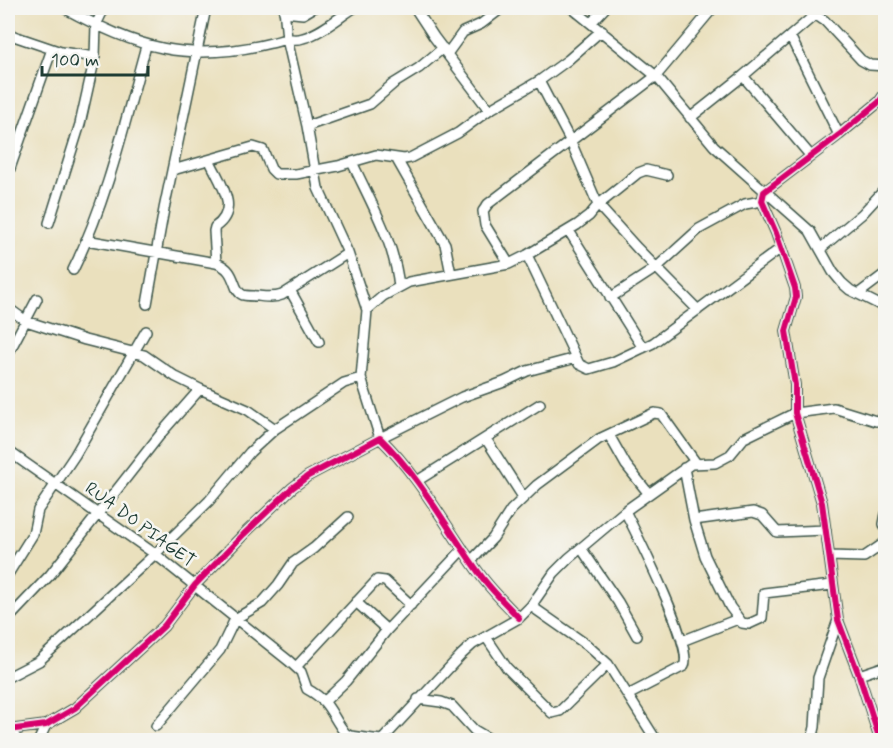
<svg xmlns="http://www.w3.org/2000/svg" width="893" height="748" font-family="Mynerve,sans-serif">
  <rect width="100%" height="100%" fill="#f6f6f2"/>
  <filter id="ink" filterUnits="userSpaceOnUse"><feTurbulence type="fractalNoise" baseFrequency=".0167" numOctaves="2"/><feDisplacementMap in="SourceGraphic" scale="12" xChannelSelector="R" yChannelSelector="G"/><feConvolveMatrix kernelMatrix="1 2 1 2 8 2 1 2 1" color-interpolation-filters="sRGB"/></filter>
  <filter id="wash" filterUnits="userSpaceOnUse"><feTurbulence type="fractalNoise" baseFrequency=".008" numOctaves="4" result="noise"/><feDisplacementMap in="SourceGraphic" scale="24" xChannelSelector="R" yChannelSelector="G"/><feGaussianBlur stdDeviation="1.35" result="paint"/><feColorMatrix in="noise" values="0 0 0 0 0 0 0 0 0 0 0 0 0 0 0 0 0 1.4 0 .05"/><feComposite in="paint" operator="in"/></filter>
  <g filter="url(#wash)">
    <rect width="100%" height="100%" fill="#eae0bd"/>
  </g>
  <g filter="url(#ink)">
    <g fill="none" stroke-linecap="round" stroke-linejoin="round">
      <g stroke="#3d5549" stroke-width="12">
        <path id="minor" d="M64 8C138 48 187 64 271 43 277 42 283 39 289 39 293 39 298 40 303 38 321 33 338 18 354 8
          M284 8 287 39 307 126 318 188 348 253 367 310 361 378 380 438 462 397 504 382 527 371 576 358
          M415 8 434 37 489 110
          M572 8 656 76 714 146 810 231 833 272 842 283 850 290 886 308
          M806 8 825 21 861 60 870 65 886 66
          M284 12 303 14 313 8
          M592 22 605 8
          M602 30 568 60 539 81 571 142 598 205 637 248 698 310
          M8 34 61 52 95 57
          M790 36 839 135
          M447 54 463 32 481 24 502 8
          M743 76 810 155
          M690 118 743 76 823 8
          M307 126 370 104 393 84 419 68 443 48
          M396 158 445 244 451 274
          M210 161C220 183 241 209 215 227L214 231 216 263
          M352 162C371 203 395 243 399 287
          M173 170 253 147 263 150 271 169 276 174H296L338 166 376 155 404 159 410 158 458 133 489 110 539 81
          M8 174 52 49
          M49 223 80 124 95 57 96 25 104 8
          M569 231 643 348
          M86 240 216 263C238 270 231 290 243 295 247 296 254 296 258 296 267 297 274 298 282 295L348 253
          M820 249 862 214 886 188
          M527 255 579 364 589 369 613 362 653 343 781 248
          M509 264 485 225 483 211 488 204 656 76 713 8
          M73 270C108 199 125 121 146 46
          M290 290 319 342
          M858 294 886 273
          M610 298 656 268 699 229 745 204 762 201
          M147 304 164 209 206 8
          M8 308 26 321 85 340 144 355 176 377 200 389 248 410 275 429 344 383 361 378
          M367 310 383 296 409 282 509 264 527 255 577 225 589 216 598 205 638 173 646 170 667 175
          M8 354 37 299
          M609 435 626 465 649 494
          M486 439 523 497
          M8 451 155 554 289 661 301 672 307 689C331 702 330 714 345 733L350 736 381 740
          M684 468 694 520 705 556 730 607 742 623 749 624 762 618 764 593 832 585
          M417 481 540 404
          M625 511C637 535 694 647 684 666L628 695
          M886 514 884 524 886 530
          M694 520 753 512 762 515 777 532 826 530
          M581 548 618 602 637 636
          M829 556 864 557 886 542
          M471 561 493 538 511 510 537 485 599 439 654 413 661 414 696 463
          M8 574 33 534 38 510 75 455 146 331
          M356 602 387 630
          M531 606 587 645 608 664 656 740
          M8 619 50 575 163 431 200 389
          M486 637 507 668 552 713 560 711 608 664
          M682 641 738 619
          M296 667 377 580 385 581 411 605
          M859 675 886 666
          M8 677 39 661 155 554 209 501 250 452 275 429
          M418 699 441 702 452 706 474 730 491 740
          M325 701 346 681 387 630 463 549
          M156 726 220 650 235 619 262 603 278 585 293 563 314 548 348 517
          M8 730 46 725 75 708 164 626 195 585 244 534 292 488 308 476 380 438C420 477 446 527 479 573 490 589 505 603 519 618
          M8 730 18 740
          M39 740 46 725
          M382 740 461 655 473 644 519 618 531 606 554 573 569 558 625 511 691 464 715 463 730 455 744 438 795 413 834 408 876 421 886 417
          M812 740 815 727 818 678 838 620
          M880 740 859 675 838 620 822 503 795 413V385L786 331 796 297 795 288 776 233 762 201 764 192 839 135 879 102 886 92"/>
      </g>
      <use href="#minor" stroke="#fff" stroke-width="9"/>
      <g stroke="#f6f6f2" stroke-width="10">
        <path id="cycleway" d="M8 730 46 725 75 708 164 626 195 585 244 534 292 488 308 476 380 438C420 477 446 527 479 573 490 589 505 603 519 618
          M880 740 859 675 838 620 822 503 795 413V385L786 331 796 297 795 288 776 233 762 201 764 192 839 135 879 102 886 92"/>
      </g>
      <use href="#cycleway" stroke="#d6006c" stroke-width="6"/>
    </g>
  </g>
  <g text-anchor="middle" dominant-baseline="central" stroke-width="5" stroke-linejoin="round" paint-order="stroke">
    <g font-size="18" fill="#1f3d34" stroke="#f6f6f2">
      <text transform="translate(140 525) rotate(36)">RUA DO PIAGET</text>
    </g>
  </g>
  <rect width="893" height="748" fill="none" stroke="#f6f6f2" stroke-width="30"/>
  <path d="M42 66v9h106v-9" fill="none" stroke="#1f3d34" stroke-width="3"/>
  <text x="51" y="66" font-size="18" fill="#1f3d34" stroke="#f6f6f2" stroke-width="4.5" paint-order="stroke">100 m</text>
</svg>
